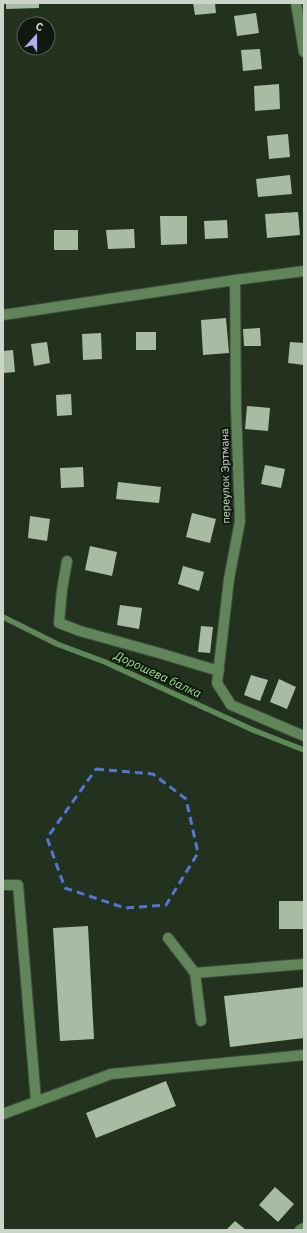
<svg xmlns="http://www.w3.org/2000/svg" width="307" height="1233" font-family="'IBM Plex Sans',sans-serif">
  <rect width="100%" height="100%" fill="#22321f"/>
  <g fill="none" stroke-linecap="round" stroke-linejoin="round">
    <path stroke="#5e8857" stroke-width="5.5" d="M3 617 57 644 105 662 253 730 304 750"/>
  </g>
  <path fill="#a8bca4" d="M6 3H39V8L6 9Z
    M193 3H215L216 13 195 15Z
    M256 13 259 33 237 36 234 16Z
    M260 49 262 69 243 71 241 50Z
    M279 84 280 109 255 111 254 86Z
    M288 134 290 157 269 159 267 136Z
    M290 175 292 194 258 197 256 179Z
    M298 212 300 235 267 238 265 214Z
    M160 216H187V244L161 245Z
    M227 220 228 238 205 239 204 221Z
    M134 229 135 248 108 249 106 230Z
    M54 230H78V250H54Z
    M226 318 229 353 203 355 201 320Z
    M260 328 261 346H244L243 329Z
    M136 332H156V350H136Z
    M101 333 102 359 83 360 82 334Z
    M47 342 50 363 34 366 31 344Z
    M290 342 304 343V365L288 363Z
    M13 350 15 372 3 373V351Z
    M71 394 72 415 57 416 56 395Z
    M247 406 270 408 268 431 245 429Z
    M265 465 285 469 281 488 261 484Z
    M83 467 84 487 61 488 60 468Z
    M118 482 161 487 159 503 116 499Z
    M192 513 216 519 210 543 186 537Z
    M30 516 50 519 47 541 28 538Z
    M90 546 117 552 112 576 85 570Z
    M183 566 204 572 199 591 178 584Z
    M120 605 142 608 139 629 117 625Z
    M201 626 213 627 210 653 198 652Z
    M251 675 268 680 260 701 244 695Z
    M279 679 296 687 287 709 270 702Z
    M279 901H304V929H279Z
    M88 926 94 1039 60 1041 53 928Z
    M304 987V1038L230 1047 224 996Z
    M166 1081 176 1106 96 1138 86 1113Z
    M275 1187 294 1204 278 1222 259 1205Z
    M235 1221 246 1230H226Z"/>
  <g fill="none" stroke-linecap="round" stroke-linejoin="round">
    <g stroke="#404f3e" stroke-width="12">
      <path id="minor" d="M296 3 304 52
        M235 280 236 409 240 521 229 579 217 683 231 705 304 736
        M3 315 235 280 304 271
        M67 561 62 590 59 623 80 631 159 653 219 671
        M3 885H18L36 1101
        M168 938 195 973 201 1021
        M195 973 304 964
        M3 1114 111 1074 304 1055
        M300 1230 304 1228"/>
    </g>
    <use href="#minor" stroke="#5f8558" stroke-width="10"/>
  </g>
  <path fill="none" stroke="#5176d4" stroke-width="3" stroke-dasharray="8 5" stroke-linejoin="round" d="M96 769 153 774 186 799 198 853 166 905 125 908 65 888 47 838Z"/>
  <g text-anchor="middle" dominant-baseline="central" stroke-width="4" stroke-linejoin="round" paint-order="stroke">
    <g font-size="11" fill="#cbd5c9" stroke="#10180f">
      <text transform="translate(225 476) rotate(-91)">переулок Эртмана</text>
    </g>
    <g font-size="12" font-style="italic" fill="#99e78c" stroke="#10180f">
      <text transform="translate(158 674) rotate(25)">Дорошева балка</text>
    </g>
  </g>
  <rect width="307" height="1233" fill="none" stroke="#cbd5c9" stroke-width="8"/>
  <g transform="translate(36 36) rotate(21)"><circle r="19" fill="#10180f" stroke="#5b6459"/>
  <path d="M0-3L7 15L0 10L-7 15Z" fill="#b7abf8"/>
  <text y="-6" font-size="11" font-weight="bold" text-anchor="middle" fill="#cbd5c9">С</text>
  </g>
</svg>
